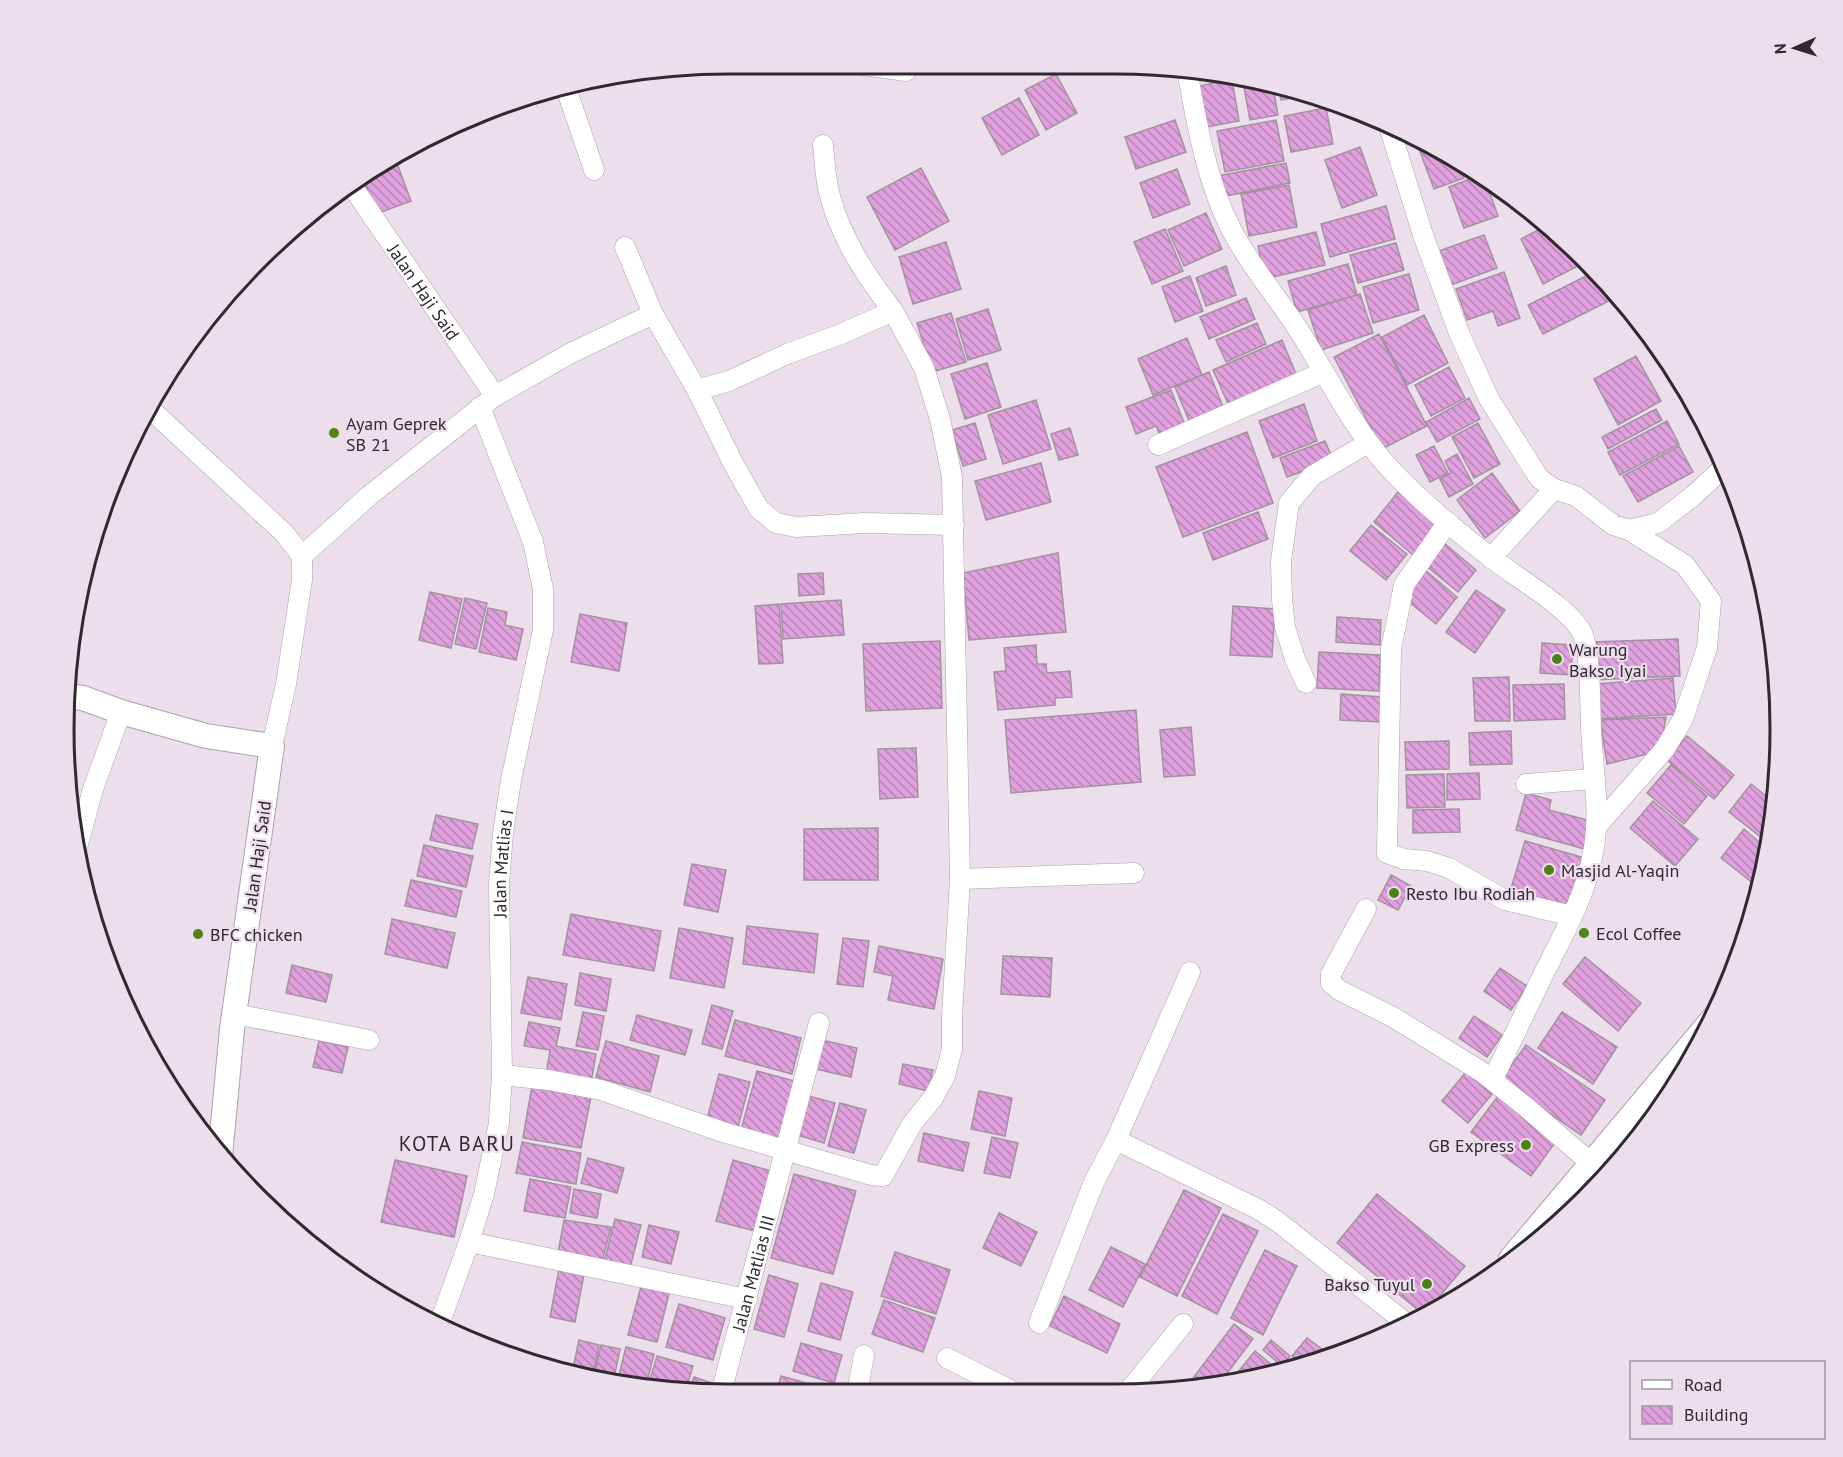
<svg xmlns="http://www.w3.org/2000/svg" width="1843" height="1457" font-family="'PT Sans',sans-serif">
  <defs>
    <pattern id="building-back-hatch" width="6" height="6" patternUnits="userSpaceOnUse" patternTransform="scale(1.5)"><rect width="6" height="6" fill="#e0a0de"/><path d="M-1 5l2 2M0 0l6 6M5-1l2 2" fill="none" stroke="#b683b4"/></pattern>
  </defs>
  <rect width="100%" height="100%" fill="#ecdeeb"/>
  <path fill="url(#building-back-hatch)" stroke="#a193a0" stroke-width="1.5" d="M1056 74 1077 113 1046 130 1025 90Z
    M1232 79 1239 121 1207 127 1199 86Z
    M1243 82 1273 87 1278 115 1250 120Z
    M1279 88 1311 95 1281 100Z
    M1019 98 1039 135 1002 155 982 118Z
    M1326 108 1333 144 1291 152 1284 116Z
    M1175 120 1186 152 1136 169 1125 137Z
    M1276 120 1284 161 1225 172 1217 131Z
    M1415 138 1448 152 1457 159 1464 178 1434 189Z
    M1360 147 1377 195 1342 208 1325 160Z
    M394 155 411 201 376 214 363 178Z
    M1286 163 1290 183 1221 197 1217 176Z
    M921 168 949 221 895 250 867 197Z
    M1177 169 1190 204 1153 218 1140 183Z
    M1480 175 1485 179 1498 216 1464 228 1449 187Z
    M1289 185 1297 227 1249 236 1241 194Z
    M1386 206 1395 239 1330 257 1321 224Z
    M1206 213 1222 249 1184 266 1168 230Z
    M1548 225 1566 241 1578 266 1543 284 1521 239Z
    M1165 229 1183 271 1152 284 1134 242Z
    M1316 232 1325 265 1265 279 1258 246Z
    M1484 235 1497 268 1448 286 1436 252Z
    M946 242 961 289 913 304 899 257Z
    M1396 243 1404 270 1358 283 1350 255Z
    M1348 264 1357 295 1297 312 1288 281Z
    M1226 266 1236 295 1206 306 1196 278Z
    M1596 271 1611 300 1543 334 1528 305Z
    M1504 272 1520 318 1498 326 1493 311 1467 320 1456 289Z
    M1409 274 1419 310 1373 323 1363 287Z
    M1190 276 1203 311 1175 322 1162 287Z
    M1360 294 1373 333 1321 350 1308 310Z
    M1246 298 1255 319 1209 339 1200 317Z
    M988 309 1001 350 968 360 956 319Z
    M951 313 966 362 932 372 917 323Z
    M1424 315 1448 363 1407 385 1382 337Z
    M1257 323 1266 344 1226 362 1216 340Z
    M1379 334 1427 426 1382 449 1334 357Z
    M1187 338 1202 375 1153 395 1138 359Z
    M1282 340 1298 379 1230 408 1213 370Z
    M1636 356 1661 401 1618 425 1594 379Z
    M987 363 1001 407 965 419 951 374Z
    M1449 367 1465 398 1431 416 1415 385Z
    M1209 372 1226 414 1192 428 1175 387Z
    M1171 390 1187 430 1162 440 1156 426 1136 434 1126 407Z
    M1469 398 1480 419 1437 442 1426 422Z
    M1036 400 1051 449 1003 464 988 415Z
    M1304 404 1317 441 1273 458 1259 421Z
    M1656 409 1662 420 1608 449 1602 437Z
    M1667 421 1679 444 1620 475 1608 452Z
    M975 423 986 459 963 466 952 430Z
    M1478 423 1500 464 1474 478 1452 437Z
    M1070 428 1078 455 1059 460 1051 434Z
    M1247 432 1273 503 1183 537 1156 467Z
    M1325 441 1333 460 1287 477 1280 458Z
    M1434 446 1448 473 1430 482 1416 455Z
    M1679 446 1693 472 1638 502 1623 476Z
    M1457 454 1473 484 1449 497 1440 479 1451 473 1445 461Z
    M1041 463 1051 502 986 520 975 481Z
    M1492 473 1520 511 1485 538 1457 500Z
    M1398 492 1437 524 1413 555 1374 522Z
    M1258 512 1268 539 1213 560 1203 533Z
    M1371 525 1407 554 1386 580 1350 551Z
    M1444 543 1476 570 1458 592 1426 566Z
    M1058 553 1066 632 969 640 963 573Z
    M1425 570 1457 597 1436 624 1403 597Z
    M823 573 824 594 799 596 798 574Z
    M1476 590 1505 610 1475 653 1446 632Z
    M430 592 462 599 451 648 419 640Z
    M465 598 487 603 476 649 455 644Z
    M841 600 844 635 783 639 781 604Z
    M779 604 783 663 759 664 755 606Z
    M1233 606 1275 609 1272 657 1230 655Z
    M488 608 507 612 505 625 523 629 516 660 479 652Z
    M580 614 627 623 619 671 571 662Z
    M1337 617 1381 620 1380 645 1336 642Z
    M1678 639 1680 676 1593 680 1592 642Z
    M940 641 942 708 866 711 863 644Z
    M1542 643 1573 645 1571 675 1540 673Z
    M1036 645 1037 664H1046L1047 673 1070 671 1072 697 1055 698V705L998 710 994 672 1006 671 1004 648Z
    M1319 652 1380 655 1379 691 1317 688Z
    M1509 677 1510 721H1475L1473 678Z
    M1673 678 1676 714 1599 719 1596 684Z
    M1564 684 1565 719 1514 721 1513 685Z
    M1341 694 1382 697 1381 722 1340 720Z
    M1136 710 1141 782 1011 793 1005 720Z
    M1666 717 1660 751 1607 764 1600 720Z
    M1191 727 1195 775 1164 777 1160 730Z
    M1511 731 1512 764 1470 765 1469 733Z
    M1687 736 1734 775 1714 799 1667 760Z
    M1449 741V769L1406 770 1405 742Z
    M916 748 918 797 880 799 878 749Z
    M1671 765 1707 796 1684 824 1647 793Z
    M1479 773 1480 799 1447 800V774Z
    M1444 774 1445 807 1407 808 1406 775Z
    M1751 784 1774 802 1767 842 1729 812Z
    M1526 793 1551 800 1549 810 1595 822 1588 850 1516 830Z
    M1653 801 1698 839 1675 866 1630 828Z
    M1459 809 1460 832 1413 833V810Z
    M436 815 478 824 472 849 430 840Z
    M878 828V880H804V829Z
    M1744 829 1766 848 1760 885 1758 887 1721 858Z
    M1525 841 1585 858 1570 910 1510 892Z
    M424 845 473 856 466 887 417 876Z
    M692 864 726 870 718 912 684 905Z
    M1391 875 1411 886 1398 910 1378 900Z
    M411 880 462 891 456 917 405 906Z
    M571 914 661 931 654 971 563 955Z
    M392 919 455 933 447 968 385 954Z
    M747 926 818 934 814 973 743 964Z
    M679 928 733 938 724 988 670 978Z
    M843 938 869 941 863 987 837 984Z
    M879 946 943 959 934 1009 888 1000 893 976 874 972Z
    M1003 956 1052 958 1050 997 1001 994Z
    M1585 957 1641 1003 1618 1031 1563 984Z
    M292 965 332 975 326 1002 286 993Z
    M1500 968 1527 986 1511 1010 1484 991Z
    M580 973 611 979 606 1011 575 1005Z
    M528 977 567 984 561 1020 521 1013Z
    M712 1005 733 1011 722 1049 702 1044Z
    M583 1012 604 1016 598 1050 576 1046Z
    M1562 1012 1617 1047 1593 1084 1538 1048Z
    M637 1015 692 1030 685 1055 630 1040Z
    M1474 1016 1502 1035 1487 1057 1459 1038Z
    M735 1020 801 1038 792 1074 725 1056Z
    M529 1022 560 1028 556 1046 596 1054 591 1083 546 1075 550 1050 524 1046Z
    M817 1039 857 1048 851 1077 811 1068Z
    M319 1041 348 1047 342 1073 313 1067Z
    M606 1041 659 1056 650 1092 596 1077Z
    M1526 1045 1605 1100 1581 1135 1501 1080Z
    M903 1064 933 1070 928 1091 899 1084Z
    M757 1071 798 1082 782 1141 741 1130Z
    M1466 1072 1492 1094 1468 1123 1442 1101Z
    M719 1074 750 1082 738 1127 707 1119Z
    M532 1086 591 1097 581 1148 523 1138Z
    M979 1091 1012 1098 1005 1136 971 1129Z
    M801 1094 835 1103 824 1143 790 1133Z
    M1498 1096 1557 1140 1531 1176 1471 1132Z
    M840 1103 866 1110 854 1153 828 1146Z
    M924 1133 969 1143 963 1171 918 1161Z
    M992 1137 1018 1143 1010 1178 984 1173Z
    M522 1142 581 1153 576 1184 516 1173Z
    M588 1158 624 1168 617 1193 581 1183Z
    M395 1160 467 1176 454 1237 381 1222Z
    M733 1160 771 1171 755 1231 716 1221Z
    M794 1174 856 1191 833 1274 771 1258Z
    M530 1179 571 1187 565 1218 524 1211Z
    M574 1189 601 1194 597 1218 570 1213Z
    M1184 1190 1221 1208 1177 1296 1140 1277Z
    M1377 1194 1465 1266 1424 1315 1337 1243Z
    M999 1213 1037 1232 1021 1266 983 1248Z
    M1223 1214 1258 1231 1217 1314 1182 1296Z
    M615 1219 641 1225 630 1268 604 1263Z
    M564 1220 611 1227 602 1262 558 1253Z
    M649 1225 679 1232 671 1264 642 1257Z
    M1111 1247 1145 1264 1123 1307 1089 1290Z
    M1265 1250 1297 1266 1263 1335 1231 1318Z
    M895 1252 950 1270 936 1314 881 1296Z
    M559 1269 584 1274 575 1322 550 1317Z
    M769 1275 798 1284 784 1337 754 1329Z
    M642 1283 670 1290 657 1342 628 1335Z
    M821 1283 853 1292 840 1340 808 1331Z
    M1064 1296 1120 1324 1107 1353 1050 1326Z
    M884 1300 935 1318 923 1352 872 1334Z
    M679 1304 725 1318 713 1360 666 1347Z
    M1234 1324 1253 1339 1222 1380 1201 1384 1193 1378Z
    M1307 1338 1323 1350 1314 1362 1302 1364 1292 1356Z
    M579 1340 599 1345 592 1379 572 1373Z
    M1271 1340 1290 1356 1282 1366 1263 1350Z
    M801 1343 842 1355 834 1383 793 1371Z
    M601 1345 620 1349 613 1383 593 1380Z
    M626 1347 654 1354 646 1386 617 1383Z
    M1255 1351 1277 1369 1233 1378Z
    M657 1356 693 1366 686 1390 648 1386Z
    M781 1376 842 1393V1394H776Z
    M694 1377 712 1383 710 1392 690 1390Z
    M877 1385 907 1393 875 1394Z"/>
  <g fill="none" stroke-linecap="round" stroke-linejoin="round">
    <g stroke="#aea0ad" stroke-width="21">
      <g id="minor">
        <path d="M849 63 906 71"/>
        <path d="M1187 70C1197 124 1206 180 1231 229 1252 270 1283 303 1306 342 1334 388 1358 436 1395 474 1425 505 1460 534 1494 560 1516 577 1574 611 1583 635 1591 658 1590 704 1591 729 1593 771 1601 812 1593 853 1586 895 1563 935 1544 973 1527 1008 1510 1044 1493 1079"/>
        <path d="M565 85 594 170"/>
        <path d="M535 94 563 85"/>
        <path d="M1389 126 1423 235 1459 333 1489 399 1539 478 1554 489 1576 496 1613 525 1629 530 1658 523 1693 496 1723 468"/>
        <path id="s1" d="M352 186 495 396"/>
        <path d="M625 247 653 314 697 390 734 465 759 509 776 523 796 527 866 523 954 525"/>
        <path d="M697 390 729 381 787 354 841 334 893 311C866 276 841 238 830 196 825 180 825 161 823 145"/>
        <path d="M148 407 284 533 302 556V580L286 684 272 746"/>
        <path d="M1158 445 1324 372"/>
        <path d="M1448 522 1404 585 1391 649 1387 853 1404 859 1427 861 1449 868 1505 900 1572 916"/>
        <path d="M302 556 370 495 495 396 571 353 653 314"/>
        <path d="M1491 558 1554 489"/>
        <path d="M1306 683 1295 659 1285 627 1282 599 1281 561 1289 503 1312 476 1368 443"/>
        <path d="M1526 784 1594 779"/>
        <path d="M1597 826 1664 750 1683 719 1707 648 1711 601 1685 565 1629 530"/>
        <path d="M78 844 93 789 121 712"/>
        <path d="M960 879 1134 873"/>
        <path d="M1366 909 1331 974V983L1339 990 1393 1017 1482 1072 1526 1107 1591 1163"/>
        <path d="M235 1014 369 1040"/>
        <path d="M502 1075 549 1080 601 1090 723 1132 871 1175 883 1176 912 1124 933 1098 945 1076 952 1049V1016L960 879 952 477 940 419 924 368 893 311"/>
        <path d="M1116 1140 1190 972"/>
        <path d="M469 1242 747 1299"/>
        <path d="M1039 1323 1094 1182 1116 1140 1258 1209 1277 1221 1406 1323"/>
        <path id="s2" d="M439 1325 469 1242 484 1194 499 1123 502 1075 499 884 503 833 511 780 543 630V589L533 542 480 407"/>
        <path d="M947 1358 1016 1393"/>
        <path id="s3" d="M721 1393 819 1023"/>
        <path d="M1127 1393 1183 1324"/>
        <path d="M857 1394 864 1355"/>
      </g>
    </g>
    <g stroke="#aea0ad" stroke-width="26">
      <path id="tertiary" d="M67 696 83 698 121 712 206 736 272 746 232 1029 220 1156
        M1511 1259 1713 1019"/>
    </g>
    <use href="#minor" stroke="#fff" stroke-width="20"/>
    <use href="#tertiary" stroke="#fff" stroke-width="24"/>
  </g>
  <g fill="#4c8219" stroke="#ecdeeb" stroke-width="2">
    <circle cx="334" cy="433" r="6"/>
    <circle cx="1557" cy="659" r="6"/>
    <circle cx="1549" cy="870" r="6"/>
    <circle cx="1394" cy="893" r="6"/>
    <circle cx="1584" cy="933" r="6"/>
    <circle cx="198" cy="934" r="6"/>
    <circle cx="1526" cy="1145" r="6"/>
    <circle cx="1427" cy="1284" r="6"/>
  </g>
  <g text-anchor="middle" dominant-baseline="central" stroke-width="4.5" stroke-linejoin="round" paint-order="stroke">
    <g font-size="18" fill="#302a30" stroke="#ecdeeb">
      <text stroke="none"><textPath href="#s1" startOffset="128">Jalan Haji Said</textPath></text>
      <text transform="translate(257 856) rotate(-82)">Jalan Haji Said</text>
      <text stroke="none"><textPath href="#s2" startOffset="471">Jalan Matlias I</textPath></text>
      <text stroke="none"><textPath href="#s3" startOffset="124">Jalan Matlias III</textPath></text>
    </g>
    <g font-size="18" fill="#302a30" stroke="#ecdeeb" text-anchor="start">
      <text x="346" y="423">Ayam Geprek<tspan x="346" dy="21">SB 21</tspan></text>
      <text x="1569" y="649">Warung<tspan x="1569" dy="21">Bakso Iyai</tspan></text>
      <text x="1561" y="870">Masjid Al-Yaqin</text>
      <text x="1406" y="893">Resto Ibu Rodiah</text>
      <text x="1596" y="933">Ecol Coffee</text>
      <text x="210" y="934">BFC chicken</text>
      <text x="1514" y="1145" text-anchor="end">GB Express</text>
      <text x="1415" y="1284" text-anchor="end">Bakso Tuyul</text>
    </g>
    <g font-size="21" letter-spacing="1.5" fill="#352a34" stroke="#ecdeeb">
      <text x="457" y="1143">KOTA BARU</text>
    </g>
  </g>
  <path d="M0 0H1843V1457H0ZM729 74H1115A655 655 0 0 1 1770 729V729A655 655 0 0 1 1115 1384H729A655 655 0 0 1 74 729V729A655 655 0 0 1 729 74Z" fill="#ecdeeb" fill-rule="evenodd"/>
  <path fill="none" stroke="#302a30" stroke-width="3" d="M729 74H1115A655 655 0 0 1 1770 729V729A655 655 0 0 1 1115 1384H729A655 655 0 0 1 74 729V729A655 655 0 0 1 729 74Z"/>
  <rect x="1630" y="1361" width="195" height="78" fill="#ecdeeb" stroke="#a196a0" stroke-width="1.5"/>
  <rect x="1642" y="1380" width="30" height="9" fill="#ffffff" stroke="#a196a0" stroke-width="1.5"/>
  <text x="1684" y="1391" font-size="18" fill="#302a30">Road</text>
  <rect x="1642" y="1406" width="30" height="18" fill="url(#building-back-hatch)" stroke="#a196a0" stroke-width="1.5"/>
  <text x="1684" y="1421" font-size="18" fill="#302a30">Building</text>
  <g transform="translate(1795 48) rotate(267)" stroke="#ecdeeb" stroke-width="4.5" paint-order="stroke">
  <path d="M0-4.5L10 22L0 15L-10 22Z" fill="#302a30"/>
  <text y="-9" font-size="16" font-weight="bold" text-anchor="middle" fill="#302a30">N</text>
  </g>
</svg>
